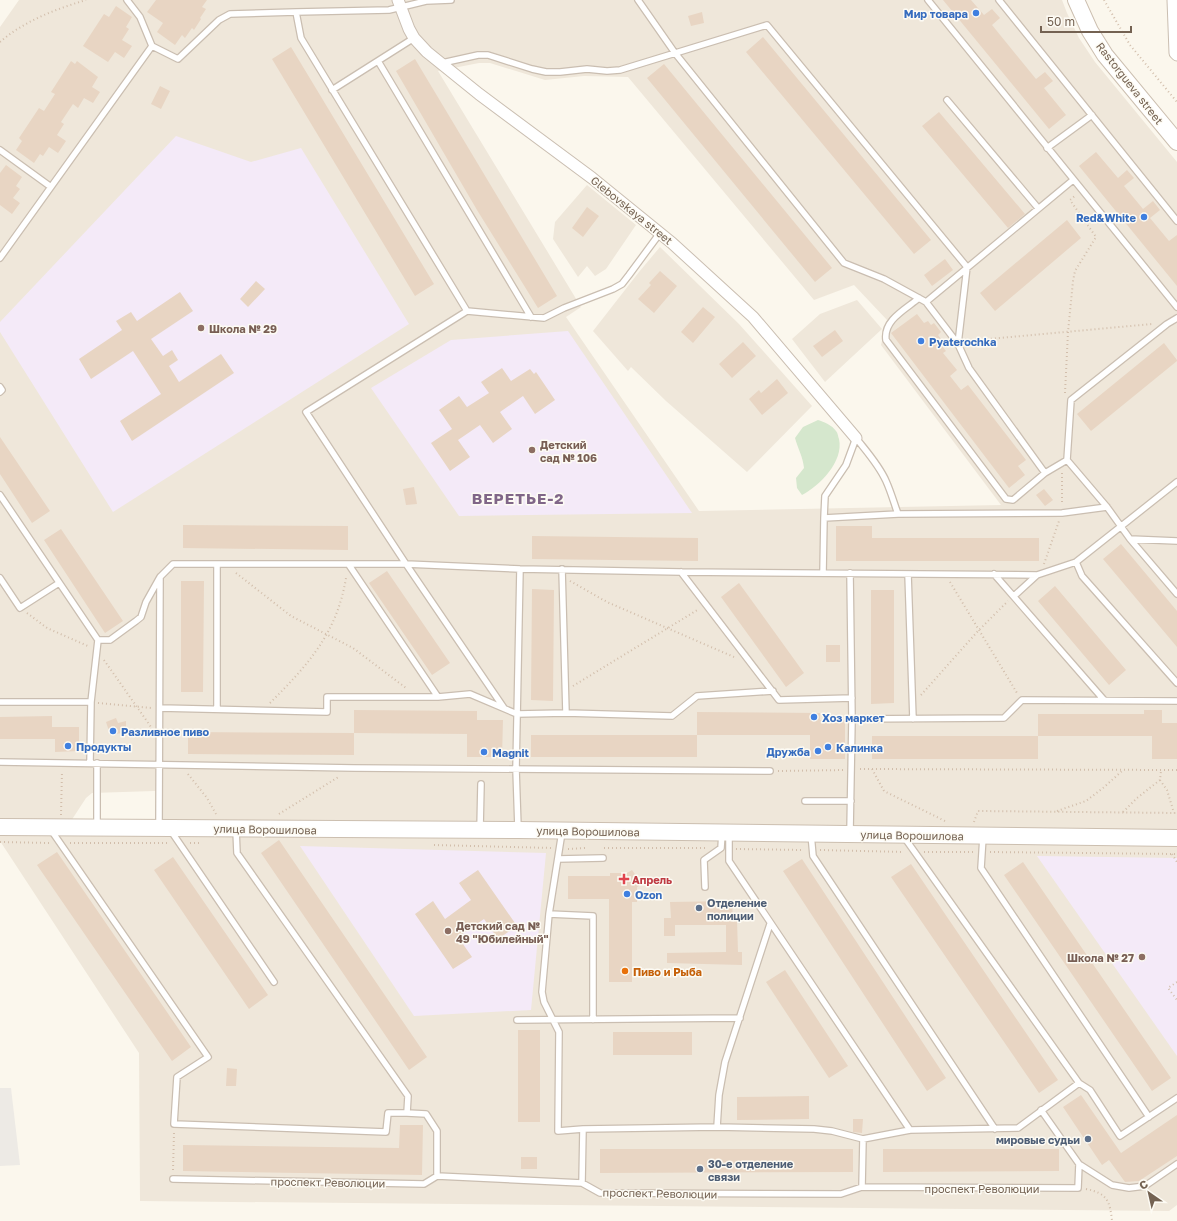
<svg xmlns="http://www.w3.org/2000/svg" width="1177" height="1221" font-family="'Golos Text',sans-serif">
  <rect width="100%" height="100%" fill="#fbf7ed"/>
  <path fill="#efe7da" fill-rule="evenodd" d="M19 0H1062L1067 13 1079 38 1095 62 1177 162V830L157 820V793L156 791H154L92 793 86 798 71 821 0 819V27ZM479 63H490L545 80 584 76 628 77 814 300 854 285 887 320 881 345 1001 505 699 511 566 317 581 307 438 71Z
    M587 185 636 225 606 269 595 276 587 266 578 277 553 239 555 222Z
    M660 247 739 324 812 406 747 472 666 401 631 367 628 371 593 331 639 272Z
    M857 300 882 329 825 382 792 339 820 314Z
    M0 834 1177 845V1205L1169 1211 140 1201 139 1053 0 841Z"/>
  <path fill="#edeae5" d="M0 1088H11L20 1165 0 1166Z"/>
  <path fill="#f4eaf8" d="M176 136 251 162 301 148 409 324 113 512 0 332V322Z
    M568 331 692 513 459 516 371 388 451 340Z
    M300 846 546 853 531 1010 414 1016Z
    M1037 856 1177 858V1056Z"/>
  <path fill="#d5e7cd" d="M818 420C824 422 832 425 836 431 838 433 838 437 839 439 844 462 819 486 802 495L797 488 796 478 804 468C803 457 798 449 795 438L803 427Z"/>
  <path fill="#e8d5c3" d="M156 0H207L202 7 206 9 200 18 201 19 194 30 192 28 185 38 182 35 175 45 157 32 163 23 147 12Z
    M943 0H971L984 15 992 9 1000 18 992 25 1036 79 1045 72 1053 81 1044 88 1066 115 1049 129Z
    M116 6 132 17 126 27 129 29 122 40 132 46 124 58 115 52 108 62 83 46 104 14 109 17Z
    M702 12 704 23 691 26 688 16Z
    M763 37 931 240 914 254 746 52Z
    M291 47 434 284 415 296 272 59Z
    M415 59 557 296 538 308 477 210 396 71Z
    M71 61 75 64 77 61 98 77 92 87 100 92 93 103 84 98 78 108 73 104 61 122 64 124 57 135 66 141 58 153 49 147 43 156 40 154 34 163 16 150 22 141 19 138 39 108 44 111 55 94 51 92Z
    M664 64 832 268 815 282 647 78Z
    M160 86 170 91 161 109 151 104Z
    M939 112 1025 214 1008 228 922 126Z
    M1096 152 1118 178 1127 170 1134 178 1124 186 1143 209 1153 201 1160 210 1150 218 1169 241 1177 235V286L1079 166Z
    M6 165 22 177 16 186 20 189 13 198 20 203 12 214 0 205V173Z
    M587 207 599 216 583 237 572 228Z
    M1067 220 1081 238 995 311 980 293Z
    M945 259 953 270 932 286 924 275Z
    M660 271 677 286 654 313 638 299 651 285 649 283Z
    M256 281 265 289 248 307 240 299Z
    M180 292 193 311 151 339 163 356 172 350 178 360 169 366 179 382 221 354 234 373 132 441 120 421 161 394 133 351 91 379 79 359 122 330 116 321 131 312 137 321Z
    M703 307 715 317 693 343 681 332Z
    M917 314 924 323 928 321 931 325 934 323 941 332 938 335 941 339 938 341 946 351 943 353 957 370 950 376 961 390 968 385 1026 460 1018 466 1025 475 1009 488 891 333Z
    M835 330 843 341 822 357 813 346Z
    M743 342 756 356 732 378 719 364Z
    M1164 343 1177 360V361L1091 431 1077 414Z
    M502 368 511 381 530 369 534 374 536 372 555 400 535 414 523 396 500 412 512 429 493 443 480 425 458 440 470 457 450 471 431 443 452 429 439 410 459 396 467 407 489 393 481 382Z
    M777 379 788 393 762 415 749 399 759 390 761 393Z
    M0 437 50 511 32 523 0 474Z
    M414 487 417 504 406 505 403 489Z
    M1044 489 1053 500 1045 506 1036 495Z
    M183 525 348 526V550L183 548Z
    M836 526H872V538H1039V561H836Z
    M61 529 123 621 105 633 44 540Z
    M532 536 698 538V561L532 559Z
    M1121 544 1177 611V647L1103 559Z
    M387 571 450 663 432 675 369 583Z
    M181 581H204L203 692H181Z
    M739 583 804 673 786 687 721 597Z
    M1055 586 1126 670 1109 685 1038 601Z
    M532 589 554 590 553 701 531 700Z
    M871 590H894V703L871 704Z
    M826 645H840V662H826Z
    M354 710 477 711V720H503L502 757H467V734L354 733Z
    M1144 710H1162V723H1177V759H1152V736H1038V714H1144Z
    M697 712 820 713V720H845V759H810V735H697Z
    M52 716V727H79V751L55 752V739H0V717Z
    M116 718 118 723 126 721V733L112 734 108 728 106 722Z
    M188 732 354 733V755L188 754Z
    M531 735H697V757H531Z
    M872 736H1038V759H872Z
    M279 840 427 1057 409 1070 261 853Z
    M57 852 191 1047 172 1061 37 865Z
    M173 857 268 995 249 1009 154 870Z
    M802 859 946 1078 927 1091 783 871Z
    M1023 862 1171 1078 1152 1091 1004 875Z
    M911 864 1058 1080 1039 1093 891 877Z
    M478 870 517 926 498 939 484 919 458 937 472 957 453 969 415 914 433 901 445 919 471 900 459 883Z
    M632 870 642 884 637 887V902H632V982H609V899H568V876H610V873H627Z
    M732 901 733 920H737L738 952H742V965L667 963V953L726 952V925H675V936H664V918H671L670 902Z
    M785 970 848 1066 829 1078 766 982Z
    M518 1030H540V1122H518Z
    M613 1032H692V1055H613Z
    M227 1068 237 1069 236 1086H226Z
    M1081 1095 1121 1153 1177 1115V1156L1139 1181 1125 1182 1109 1160 1102 1165 1063 1107Z
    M809 1096V1119L737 1120V1097Z
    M853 1119H863L862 1133 853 1132Z
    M400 1125H423L422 1175 183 1171V1145L399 1148Z
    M600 1149H853V1172L600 1173Z
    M883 1149H1059V1171L883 1172Z
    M521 1157H537V1169H521Z"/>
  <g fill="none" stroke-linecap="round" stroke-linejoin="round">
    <g stroke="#cabeb1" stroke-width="8">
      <path id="service" d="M127 0 140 17 152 46 178 59 219 20 230 14 296 12 301 38 467 311
        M638 0 675 53 844 263 884 279 926 302 1073 180
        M928 0 1177 307
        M999 0 1177 221
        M296 12 389 10 426 1 451 0
        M378 61 531 317
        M442 63 478 55H488L532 69 546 72H560L587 69 607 71 620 70 767 25 967 267 958 344
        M332 90 414 38
        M947 100 1038 208
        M1047 148 1092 115
        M0 150 51 187
        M0 258 152 46
        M919 298C906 309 883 320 886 340L1006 499 1013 500 1045 473
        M926 302 958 344 969 368 1045 473 1067 460 1107 507 1130 539 1177 541
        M0 387 2 390 0 392
        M856 438C867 452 879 465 886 481 891 492 894 503 898 514
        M1067 460 1071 400 1167 324 1177 318
        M0 495 98 640 91 702
        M824 518 825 496 846 465 856 438
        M1130 539 1177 594
        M1076 562 1082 576 1177 683
        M217 565V709
        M681 572 779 700 852 698
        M823 573 824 518 898 514 1062 513 1107 507
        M850 573 852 719 850 832
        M908 574 913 719
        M994 574 1104 700
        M0 578 20 608 59 583
        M1014 596 1037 575 1076 562 1177 482
        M98 640H110L136 621 141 617 146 602 160 577
        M438 697 470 694 517 714 566 713 562 569
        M0 702H91L90 763
        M160 708 327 712V697H438L349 565
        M504 708 406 564 306 412 467 311 544 318 564 308 613 289 622 284 629 275 660 233
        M566 713 672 716 697 696 773 691
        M852 719 1004 718 1022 700 1177 701
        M0 762 354 768 770 771
        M97 763V826
        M805 801H851
        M159 826 160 577 173 564H406L520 569 681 572 1037 575
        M518 828 516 769 520 569
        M480 829 481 784
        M51 830 208 1057 177 1077 174 1124 386 1132 388 1113H407
        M236 830 237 853 408 1096 407 1113 426 1114 437 1131V1176
        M171 831 274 982
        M562 832 549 914 542 992 544 1002 559 1032 558 1131 583 1129 582 1183
        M729 834V861L910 1130
        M811 834 813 856 995 1129
        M904 837 1079 1083 1090 1090 1120 1136 1177 1098
        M983 837 981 868 1149 1117
        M558 859 603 858
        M705 887 704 860 721 848 722 833
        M549 914 593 916V1020
        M517 1020 740 1018
        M717 1127 719 1095 725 1062 770 924
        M583 1129 717 1127 814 1129 832 1131 863 1139 910 1130 1018 1128 1079 1083
        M1079 1164 1112 1185 1129 1188 1145 1186 1177 1164
        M173 1179 424 1184 437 1176 582 1183 600 1193 841 1194 862 1187 1078 1188 1079 1164 1041 1110
        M862 1187 863 1139"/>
    </g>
    <g stroke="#cabeb1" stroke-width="13">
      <path id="minor" d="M398 0 409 29 414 38 427 52 479 94 592 178 672 243 753 317 856 438
        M1173 0 1175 53 1177 55"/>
    </g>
    <g stroke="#ccbfb0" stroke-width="18">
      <path id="secondary" d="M1076 0 1090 31 1105 55 1177 142
        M0 827 518 830 1177 838"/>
    </g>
    <path stroke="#d2beab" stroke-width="2" stroke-dasharray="1 3" stroke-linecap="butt" d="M1104 0 1130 45 1177 102
      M0 42C24 21 56 9 86 0
      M967 341 1152 324
      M1065 393 1068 332 1073 281 1075 271 1096 237 1070 200 1076 195
      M1062 473V505
      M1044 564 1059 521
      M236 573 291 616 353 648 406 688
      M570 581 607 602 734 657
      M950 582 1017 693
      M27 613 47 628 90 647
      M104 660 151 727
      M573 686 699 609
      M921 695 978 631 1008 601
      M98 703 152 708
      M270 703C308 665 337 633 346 578
      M860 769 1177 770
      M872 769 884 791 945 821
      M778 771 844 770
      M188 774 207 798 216 814
      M1160 780 1167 790 1174 813
      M1057 811 1086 801 1103 788 1122 771
      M1123 812 1137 798 1160 780 1161 771
      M279 814 340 776
      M61 815 62 771
      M974 822 978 811 1177 813
      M0 842 49 843
      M70 843H169
      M190 843H199
      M434 845 552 848
      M604 848H706
      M568 849 586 848
      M736 849 804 850
      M820 850 904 852
      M924 852H974
      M990 852 1177 854
      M1172 854 1177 862
      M1177 982 1168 988 1177 1000
      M173 1170 174 1133
      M1086 1189C1107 1193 1110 1201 1112 1221"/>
    <use href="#service" stroke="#fff" stroke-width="5.5"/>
    <use href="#minor" stroke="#fff" stroke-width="11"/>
    <use href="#secondary" stroke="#fff" stroke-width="16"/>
  </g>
  <g fill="#3f7fe0" stroke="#fdfbf4" stroke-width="1.5">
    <circle cx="976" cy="13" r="4"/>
    <circle cx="1144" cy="217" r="4"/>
    <circle cx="921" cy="341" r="4"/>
    <circle cx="814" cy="717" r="4"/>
    <circle cx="113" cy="731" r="4"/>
    <circle cx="68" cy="746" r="4"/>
    <circle cx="828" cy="747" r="4"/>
    <circle cx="818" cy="751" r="4"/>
    <circle cx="484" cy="752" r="4"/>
    <circle cx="627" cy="894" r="4"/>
  </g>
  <g fill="#8d6e63" stroke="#fdfbf4" stroke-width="1.5">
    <circle cx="201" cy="328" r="4"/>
    <circle cx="532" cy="450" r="4"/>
    <circle cx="448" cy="931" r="4"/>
    <circle cx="1142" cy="957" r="4"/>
  </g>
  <path fill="#e0444e" stroke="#fdfbf4" stroke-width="1.5" d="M622 873h4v4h4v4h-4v4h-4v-4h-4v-4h4z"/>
  <g fill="#5c6f8a" stroke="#fdfbf4" stroke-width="1.5">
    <circle cx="699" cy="908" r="4"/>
    <circle cx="1088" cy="1139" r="4"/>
    <circle cx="700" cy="1169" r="4"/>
  </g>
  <circle fill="#e8710a" stroke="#fdfbf4" stroke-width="1.5" cx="625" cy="971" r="4"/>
  <g text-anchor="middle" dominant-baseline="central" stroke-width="3" stroke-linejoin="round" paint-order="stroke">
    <g font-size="11" font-weight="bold" fill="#366cbe" stroke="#fdfbf4" text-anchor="start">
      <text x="968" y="13" text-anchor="end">Мир товара</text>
      <text x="1136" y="217" text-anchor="end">Red&amp;White</text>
      <text x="929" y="341">Pyaterochka</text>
      <text x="822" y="717">Хоз маркет</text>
      <text x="121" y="731">Разливное пиво</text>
      <text x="76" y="746">Продукты</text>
      <text x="836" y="747">Калинка</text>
      <text x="810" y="751" text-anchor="end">Дружба</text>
      <text x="492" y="752">Magnit</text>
      <text x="635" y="894">Ozon</text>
    </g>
    <g font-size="11" fill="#746252" stroke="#fdfbf4">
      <text transform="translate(1130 83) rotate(52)">Rastorgueva street</text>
      <text transform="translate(632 210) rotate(39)">Glebovskaya street</text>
      <text transform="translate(265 829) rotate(1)">улица Ворошилова</text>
      <text transform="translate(588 831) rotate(1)">улица Ворошилова</text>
      <text transform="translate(912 835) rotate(1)">улица Ворошилова</text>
      <text transform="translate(328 1182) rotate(1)">проспект Революции</text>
      <text x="982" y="1188">проспект Революции</text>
      <text transform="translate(660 1193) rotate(1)">проспект Революции</text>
    </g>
    <g font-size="11" font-weight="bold" fill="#785e54" stroke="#fdfbf4" text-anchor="start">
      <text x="209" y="328">Школа № 29</text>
      <text x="540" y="444">Детский<tspan x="540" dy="13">сад № 106</tspan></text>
      <text x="456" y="925">Детский сад №<tspan x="456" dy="13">49 "Юбилейный"</tspan></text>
      <text x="1134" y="957" text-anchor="end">Школа № 27</text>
    </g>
    <g font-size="11" font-weight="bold" fill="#be3a42" stroke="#fdfbf4" text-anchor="start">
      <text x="632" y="879">Апрель</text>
    </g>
    <g font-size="11" font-weight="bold" fill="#4e5e75" stroke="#fdfbf4" text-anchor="start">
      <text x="707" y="902">Отделение<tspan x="707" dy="13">полиции</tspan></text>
      <text x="1080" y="1139" text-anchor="end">мировые судьи</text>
      <text x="708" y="1163">30-е отделение<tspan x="708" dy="13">связи</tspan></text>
    </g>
    <g font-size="11" font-weight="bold" fill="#c56008" stroke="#fdfbf4" text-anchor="start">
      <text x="633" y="971">Пиво и Рыба</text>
    </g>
    <g font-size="15" font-weight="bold" letter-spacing="1" fill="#806688" stroke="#fdfbf4">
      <text x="518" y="498">ВЕРЕТЬЕ-2</text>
    </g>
  </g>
  <g transform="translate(1149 1193) rotate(326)" stroke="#fdfbf4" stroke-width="3" paint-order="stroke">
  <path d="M0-3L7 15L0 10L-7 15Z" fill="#746252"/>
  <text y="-6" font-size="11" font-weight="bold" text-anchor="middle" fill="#746252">С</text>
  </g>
  <path d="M1041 26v6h90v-6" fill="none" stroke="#746252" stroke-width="2"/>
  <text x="1047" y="26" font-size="12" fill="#746252" stroke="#fdfbf4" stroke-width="3" paint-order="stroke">50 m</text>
</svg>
